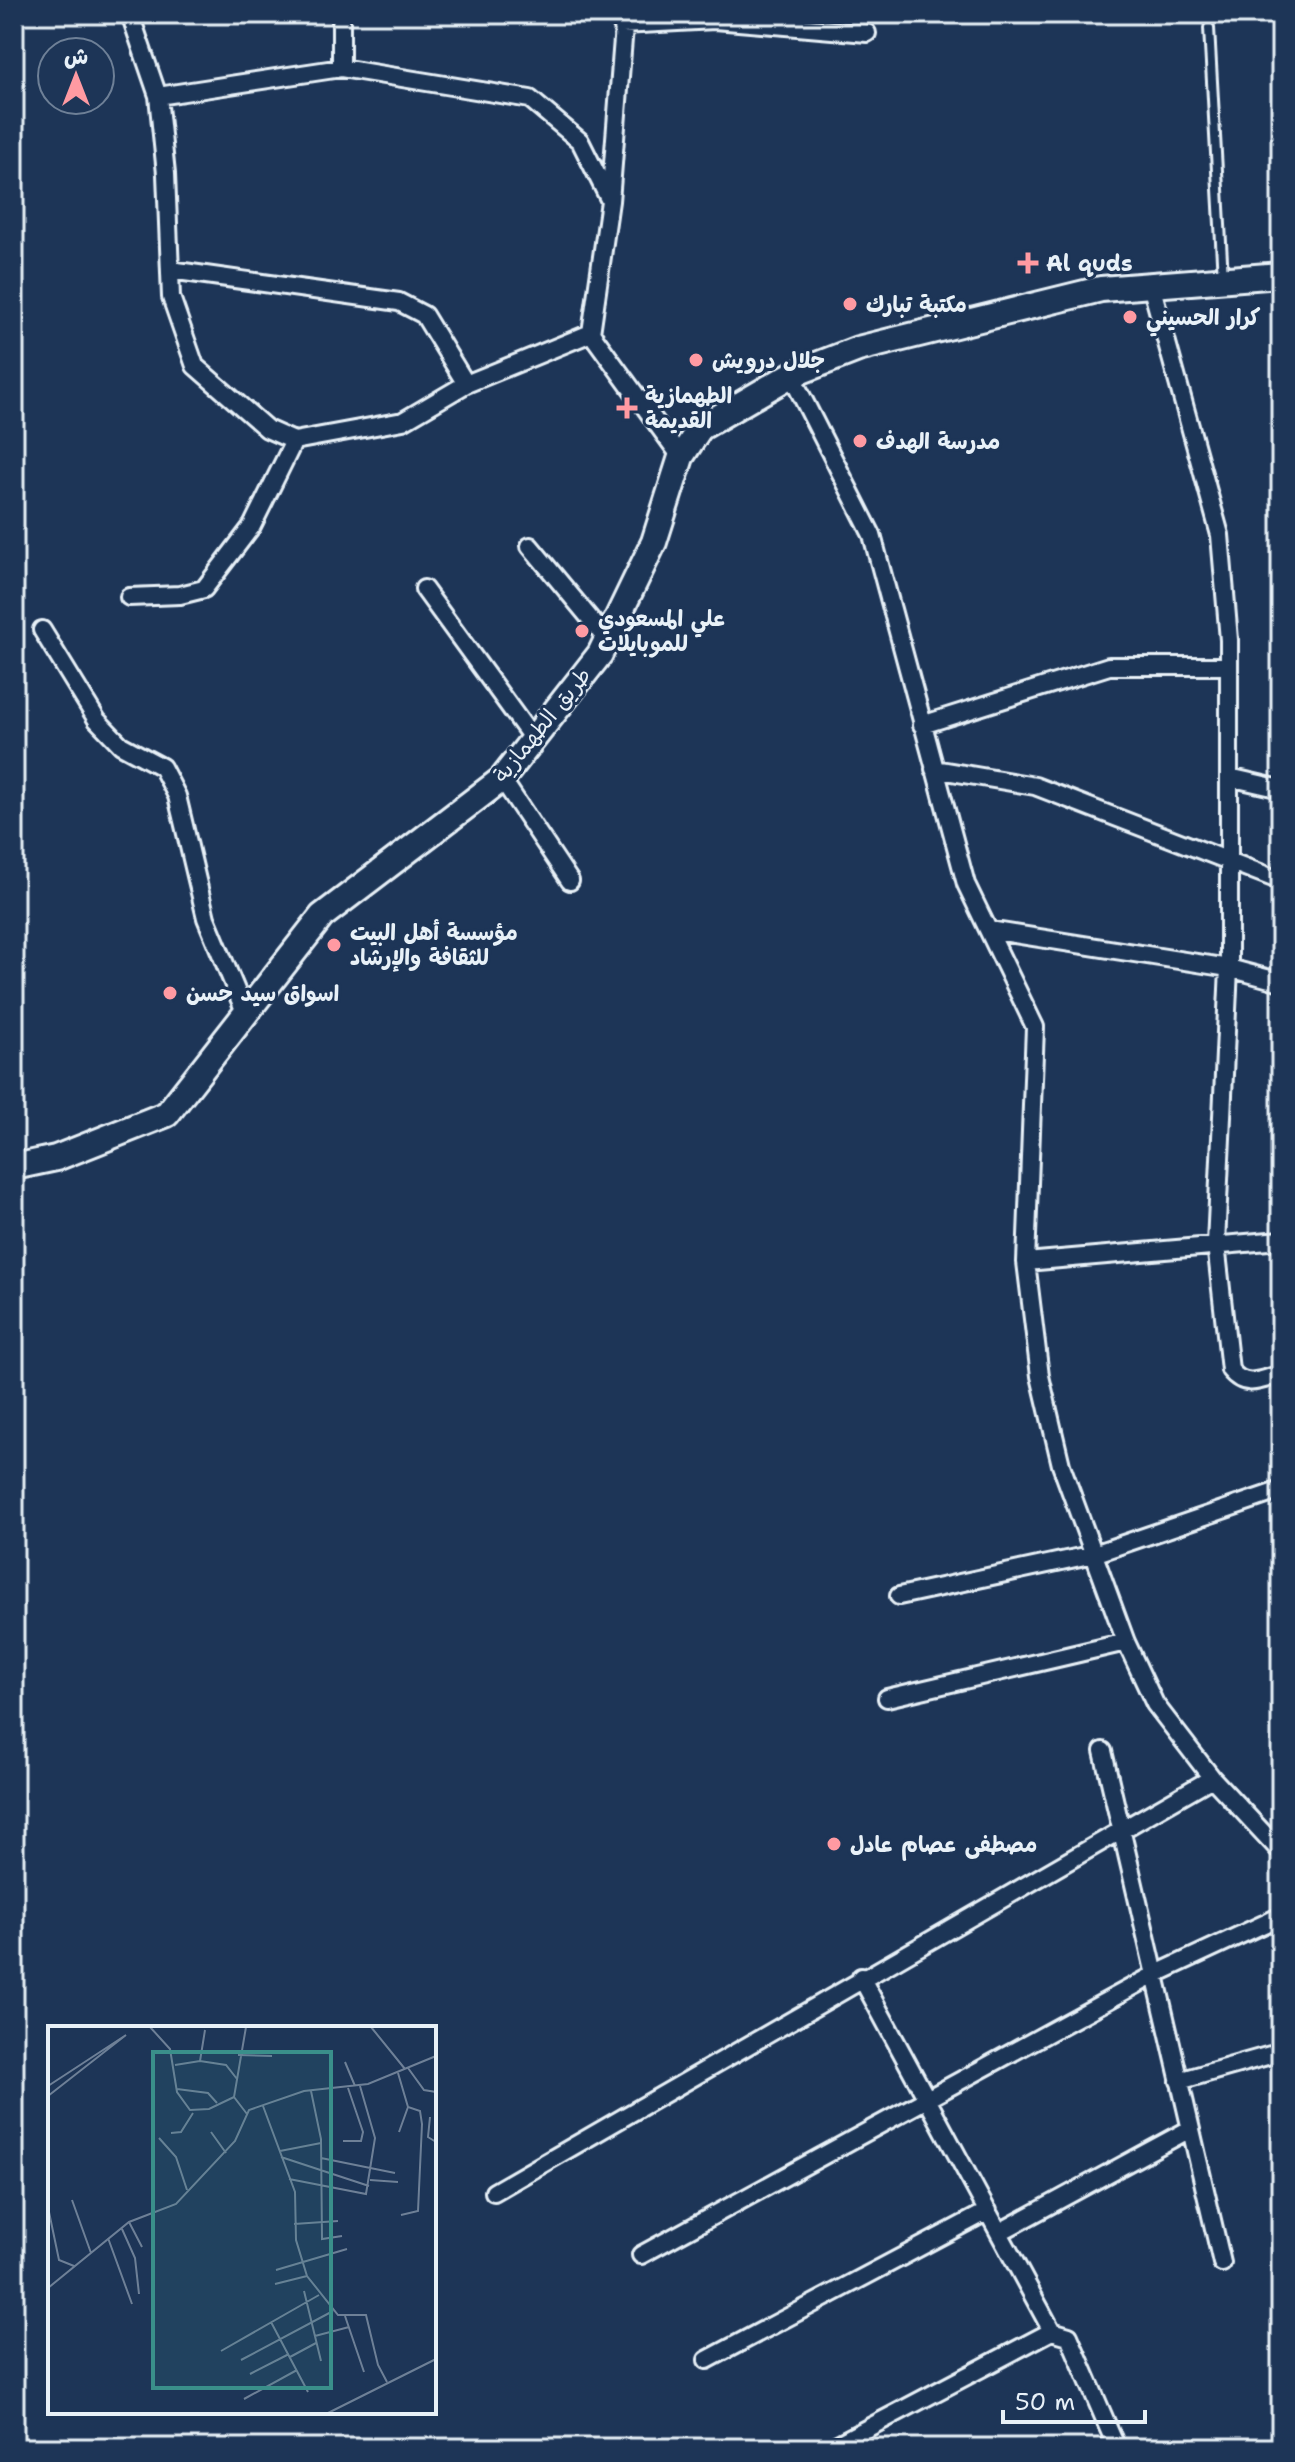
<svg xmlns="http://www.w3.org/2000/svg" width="1295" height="2462" font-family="'Shantell Sans','Playpen Sans Arabic',sans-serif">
  <rect width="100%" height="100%" fill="#1d3557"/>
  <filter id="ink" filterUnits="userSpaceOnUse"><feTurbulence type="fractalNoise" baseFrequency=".0125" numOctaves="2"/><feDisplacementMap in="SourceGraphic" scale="16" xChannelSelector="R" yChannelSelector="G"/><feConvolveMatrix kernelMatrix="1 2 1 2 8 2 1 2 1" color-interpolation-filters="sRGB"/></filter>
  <g filter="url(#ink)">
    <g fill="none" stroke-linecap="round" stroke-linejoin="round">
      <g stroke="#e8f1f8" stroke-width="14">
        <path id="lane" d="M1209 28 1223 278"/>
      </g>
      <g stroke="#e8f1f8" stroke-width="22">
        <path id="street" d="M130 14 158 96 166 174 171 297 195 366 267 429 294 441 403 421 466 384 591 333
          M341 14V68
          M625 14 610 201 591 333 681 457
          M622 25 715 20 867 33
          M158 96 341 68 530 99 580 141 610 201
          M170 270 399 302 424 315 466 384
          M1151 285 1220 535 1229 640V968L1216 1244 1230 1370C1245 1389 1261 1380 1281 1374
          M791 375 872 535 966 884 1035 1027 1026 1262 1040 1376 1061 1465 1126 1642 1155 1704 1212 1778 1281 1852
          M530 546 607 639
          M424 589 533 739
          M129 597 180 595 204 589 252 526 294 441
          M42 630 97 720 121 745 162 767 177 796 206 918 245 1012
          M922 725 1109 666H1229
          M934 769 1035 786 1281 881
          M1229 777 1281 789
          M502 779 570 881
          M989 930 1229 968 1281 982
          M1026 1262 1281 1240
          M899 1596 1094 1554 1281 1490
          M887 1698 1126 1642
          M1103 1751 1222 2263
          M861 1977 1052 2331
          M1179 2081 1281 2052
          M494 2192 1212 1778
          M1000 2232 1190 2129
          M641 2255 1156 1974 1281 1916
          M707 2360 988 2211
          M830 2448 1052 2331 1069 2336 1117 2448"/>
      </g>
      <g stroke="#e8f1f8" stroke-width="30">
        <path id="secondary" d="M14 1167 56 1158 167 1114 322 916 502 779 600 654 654 542 681 457 700 428 791 375 858 349 1101 289 1281 275"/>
      </g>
      <use href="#lane" stroke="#1d3557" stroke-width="8"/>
      <use href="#street" stroke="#1d3557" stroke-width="16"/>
      <use href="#secondary" stroke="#1d3557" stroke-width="24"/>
    </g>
  </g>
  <g fill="#ff9aa2" stroke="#1d3557" stroke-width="3">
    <path d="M1024 251h8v8h8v8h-8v8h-8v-8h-8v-8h8z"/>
    <circle cx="850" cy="304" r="8"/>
    <circle cx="1130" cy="317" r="8"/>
    <circle cx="696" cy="360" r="8"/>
    <path d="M623 396h8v8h8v8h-8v8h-8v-8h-8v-8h8z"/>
    <circle cx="860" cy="441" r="8"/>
    <circle cx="582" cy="631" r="8"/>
    <circle cx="334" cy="945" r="8"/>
    <circle cx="170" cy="993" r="8"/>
    <circle cx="834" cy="1844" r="8"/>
  </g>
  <g text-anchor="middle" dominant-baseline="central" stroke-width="6" stroke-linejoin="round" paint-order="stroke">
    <g font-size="22" font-weight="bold" fill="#e8f1f8" stroke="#1d3557" text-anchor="start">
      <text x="1046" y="263">Al quds</text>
      <text x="866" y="304">مكتبة تبارك</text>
      <text x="1146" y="317">كرار الحسيني</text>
      <text x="712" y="360">جلال درويش</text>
      <text x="645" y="395">الطهمازية<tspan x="645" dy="25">القديمة</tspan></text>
      <text x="876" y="441">مدرسة الهدف</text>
      <text x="598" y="618">علي المسعودي<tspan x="598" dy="25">للموبايلات</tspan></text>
      <text x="350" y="932">مؤسسة أهل البيت<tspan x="350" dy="25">للثقافة والإرشاد</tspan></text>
      <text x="186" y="993">اسواق سيد حسن</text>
      <text x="850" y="1844">مصطفى عصام عادل</text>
    </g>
    <g font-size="22" fill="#e8f1f8" stroke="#1d3557">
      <text transform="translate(542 725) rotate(-51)">طريق الطهمازية</text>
    </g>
  </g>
  <g transform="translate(48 2026)">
    <rect width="388" height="388" fill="#1d3557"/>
    <path fill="none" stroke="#6e8097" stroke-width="2" d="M102 1 122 23 129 66 142 84 161 83 186 71M198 1 186 71 199 88M323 1 357 43M190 29 224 30M152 35 157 4M297 36 307 60M127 39 152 35 178 39 189 53M360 42 376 64 388 66M350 47 360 81 372 85 374 98 370 185 353 189M0 60 78 9 0 70M129 63 160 67 169 77M263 65 273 113 274 213 294 210M215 80 247 166 248 214 259 250 290 289H318L330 339 339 356M382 91 380 111 388 116M163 106 178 127M351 106 360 81M123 107 133 106 145 87M111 112 128 131 139 164M295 115H313L315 106 300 62M232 125 273 117M233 131 321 160M273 132 347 147M241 153 318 168 327 112 312 60M322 154 350 156M24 174 43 227M1 186 11 234 26 240M81 196 94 221M246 198 290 195M74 203 87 232 91 268M60 212 84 278M228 244 299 223M227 258 259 250M0 262 81 196 128 178 187 115 201 84 256 65 320 58 388 30M256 265 273 335M297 290 316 346M223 296 260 366M267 310 301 301M173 325 271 269M242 331 268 317M193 334 285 285M202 348 241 328M196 373 249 344M280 387 388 333"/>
    <path fill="#3a8f8a" fill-opacity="0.15" stroke="#3a8f8a" stroke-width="4" d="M105 26H283V362H105Z"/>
    <rect width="388" height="388" fill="none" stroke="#e8f1f8" stroke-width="4"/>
  </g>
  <rect width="1295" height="2462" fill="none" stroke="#1d3557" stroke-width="48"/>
  <rect x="24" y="24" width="1247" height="2414" fill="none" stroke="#e8f1f8" stroke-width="3" filter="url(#ink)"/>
  <g transform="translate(76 76)"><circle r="38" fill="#1d3557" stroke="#6e8097" stroke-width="2"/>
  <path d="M0-6L14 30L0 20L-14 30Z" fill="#ff9aa2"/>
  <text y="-12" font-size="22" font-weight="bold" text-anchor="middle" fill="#e8f1f8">ش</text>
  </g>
  <path d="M1003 2410v12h142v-12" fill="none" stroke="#e8f1f8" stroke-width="4"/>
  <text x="1015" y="2410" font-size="24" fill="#e8f1f8" stroke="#1d3557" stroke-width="6" paint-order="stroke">50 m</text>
</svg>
